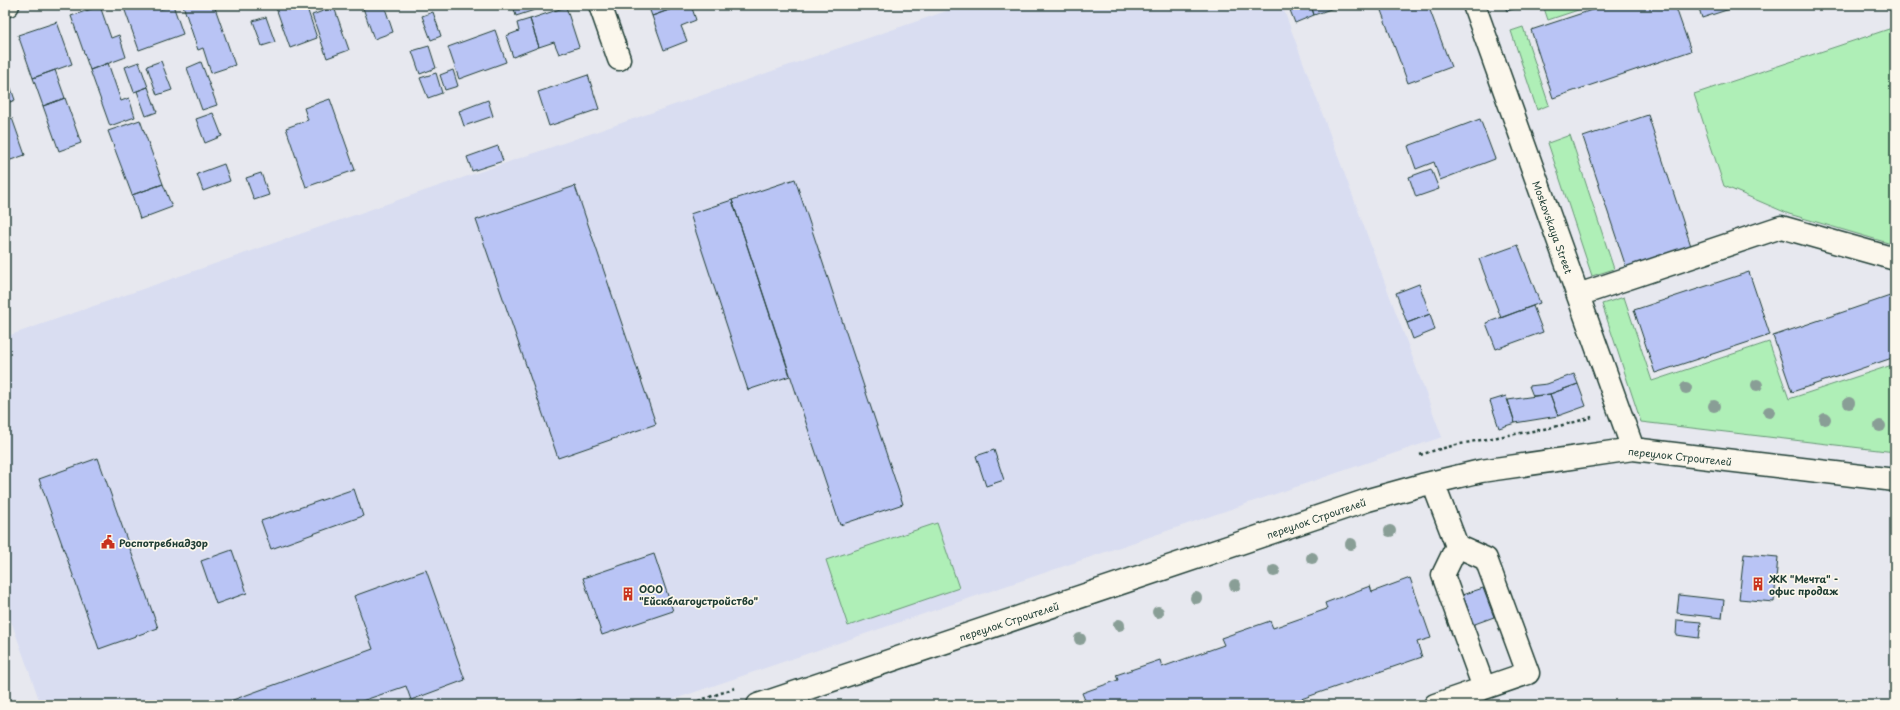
<svg xmlns="http://www.w3.org/2000/svg" width="1900" height="710" font-family="'Playpen Sans',sans-serif">
  <rect width="100%" height="100%" fill="#e7e8ef"/>
  <filter id="ink" filterUnits="userSpaceOnUse"><feTurbulence type="fractalNoise" baseFrequency=".025" numOctaves="2"/><feDisplacementMap in="SourceGraphic" scale="8" xChannelSelector="R" yChannelSelector="G"/><feConvolveMatrix kernelMatrix="1 2 1 2 8 2 1 2 1" color-interpolation-filters="sRGB"/></filter>
  <g filter="url(#ink)">
    <path fill="#d9ddf1" d="M964 5H1282L1442 437 657 705H41L5 604V337L369 210Z"/>
    <path fill="#afefb7" stroke="#679676" d="M1543 5H1593L1548 20Z
      M1523 27 1549 105 1537 110 1511 31Z
      M1895 27V245L1789 214 1724 186 1694 94Z
      M1570 135 1614 269 1592 276 1548 143Z
      M1624 297 1652 381 1769 342 1789 399 1895 364V452L1641 422 1602 304Z
      M937 523 959 588 848 626 826 560Z"/>
    <path fill="#b9c4f5" stroke="#1f3d34" d="M123 5H159L161 9 173 5 183 34 139 50Z
      M183 5H214L235 65 211 73 203 48 198 50Z
      M275 5H306L317 38 290 48Z
      M362 5H384L393 32 374 39Z
      M513 5H550L516 16Z
      M648 5H683L652 16Z
      M683 5H691L696 20 681 26 687 41 664 50 652 16Z
      M1288 5H1311L1314 15 1295 23Z
      M1311 5H1336V7L1314 15Z
      M1379 5H1428L1451 67 1408 83Z
      M1504 5H1526L1507 11Z
      M1607 5H1675L1691 51 1553 98 1531 30Z
      M1698 5H1742L1702 18Z
      M100 6 111 38 119 35 126 57 90 70 71 16Z
      M334 7 349 50 327 58 312 15Z
      M566 7 579 47 559 54 554 42 539 47 530 19Z
      M433 12 441 36 431 40 422 16Z
      M266 17 275 42 262 46 253 21Z
      M530 19 539 47 513 57 506 36 519 31 517 23Z
      M57 22 72 64 33 78 18 35Z
      M495 30 506 62 459 79 448 47Z
      M429 46 436 68 420 74 412 51Z
      M161 61 172 90 157 95 147 66Z
      M139 62 148 87 134 92 125 67Z
      M201 62 217 105 202 110 187 68Z
      M108 63 121 101 129 98 135 117 110 126 90 70Z
      M55 70 65 98 43 106 33 78Z
      M453 70 458 86 445 90 440 75Z
      M5 71 15 100 5 104Z
      M436 73 442 93 428 98 420 78Z
      M588 75 599 109 549 126 538 92Z
      M148 87 157 112 146 116 137 91Z
      M65 98 81 143 59 151 43 106Z
      M330 99 355 170 306 187 286 128 308 120 304 108Z
      M488 100 493 116 464 126 459 111Z
      M213 113 222 136 205 143 196 119Z
      M1648 115 1691 246 1626 267 1583 137Z
      M12 118 25 155 5 162V121Z
      M1480 119 1495 159 1440 180 1434 162 1416 169 1408 146Z
      M140 120 163 184 132 195 108 131Z
      M498 146 503 161 472 171 467 157Z
      M224 164 230 181 203 191 197 174Z
      M1431 169 1439 189 1416 197 1409 177Z
      M261 173 269 195 254 200 246 178Z
      M795 179 903 504 840 525 732 200Z
      M163 184 172 207 140 219 132 195Z
      M575 186 656 424 558 458 476 220Z
      M732 200 790 376 748 390 690 214Z
      M1518 245 1540 303 1501 318 1479 259Z
      M1749 272 1770 335 1655 373 1634 310Z
      M1419 284 1430 314 1407 323 1396 293Z
      M1890 296 1895 311V357L1792 392 1773 336Z
      M1533 306 1543 332 1496 349 1486 323Z
      M1430 314 1435 330 1413 339 1407 323Z
      M1574 374 1578 384 1550 394 1533 396 1529 386 1547 384Z
      M1578 384 1586 406 1558 416 1550 394Z
      M1550 394 1558 416 1515 423 1508 400Z
      M1506 396 1515 423 1499 428 1490 401Z
      M994 450 1004 480 986 486 976 456Z
      M98 458 158 628 99 649 39 479Z
      M354 489 363 516 271 549 261 521Z
      M232 550 247 593 216 604 201 561Z
      M654 554 673 611 602 635 583 578Z
      M1744 554 1778 557 1774 602 1739 599Z
      M426 570 465 680 411 700 406 686 359 702 360 705H219L373 649 354 596Z
      M1410 578 1431 638 1417 642 1422 657 1284 705H1087L1082 693 1118 680 1116 675 1160 660 1162 667 1224 645 1221 638 1270 621 1273 628 1327 609 1325 603 1370 586 1372 592Z
      M1483 588 1494 617 1472 625 1462 595Z
      M1679 595 1724 600 1722 618 1677 613Z
      M1677 620 1701 622 1699 638 1676 635Z
      M580 699 582 705H561Z"/>
    <g fill="none" stroke-linecap="round" stroke-linejoin="round">
      <g stroke="#1f3d34" stroke-width="25">
        <path id="minor" d="M600 5 619 59
          M1474 5 1633 449
          M5 6 8 5
          M1578 295 1781 227 1895 259
          M1433 483 1457 546 1486 559 1528 673 1435 705
          M1457 546 1443 575 1484 688
          M758 705 1368 500 1422 485 1481 471 1633 449 1895 480"/>
      </g>
      <path stroke="#1f3d34" stroke-width="2.5" stroke-dasharray="3 3" stroke-linecap="butt" d="M1420 455C1476 436 1536 435 1592 417
        M687 705 735 688"/>
      <use href="#minor" stroke="#fbf7ec" stroke-width="22"/>
    </g>
    <g fill="#899e96">
      <circle cx="1757" cy="385" r="6"/>
      <circle cx="1686" cy="388" r="6"/>
      <circle cx="1849" cy="403" r="6"/>
      <circle cx="1714" cy="406" r="6"/>
      <circle cx="1769" cy="412" r="6"/>
      <circle cx="1825" cy="419" r="6"/>
      <circle cx="1880" cy="426" r="6"/>
      <circle cx="1390" cy="531" r="6"/>
      <circle cx="1351" cy="544" r="6"/>
      <circle cx="1312" cy="558" r="6"/>
      <circle cx="1274" cy="571" r="6"/>
      <circle cx="1235" cy="585" r="6"/>
      <circle cx="1196" cy="598" r="6"/>
      <circle cx="1158" cy="612" r="6"/>
      <circle cx="1119" cy="625" r="6"/>
      <circle cx="1080" cy="639" r="6"/>
    </g>
  </g>
  <defs>
    <g id="civic-bare" transform="scale(1.08)"><path d="M-.6-6.5H3V-4.5H.6V-3L4-1V1h2V6H-6V1h2V-1L-.6-3ZM-1.2 2.5V6h2.4V2.5Z" fill="#c8321e" stroke="#fbf7ec" stroke-width="2.5" paint-order="stroke"/></g>
    <g id="building-bare" transform="scale(1.08)"><path d="M-4-6H4V6H1V3H-1V6H-4ZM-2.5-4.3h1.7v1.8h-1.7ZM.8-4.3h1.7v1.8H.8ZM-2.5-1h1.7V.8h-1.7ZM.8-1h1.7V.8H.8Z" fill="#c8321e" stroke="#fbf7ec" stroke-width="2.5" paint-order="stroke"/></g>
  </defs>
  <g fill-rule="evenodd">
    <use href="#civic-bare" x="108" y="542"/>
    <use href="#building-bare" x="1758" y="584"/>
    <use href="#building-bare" x="628" y="594"/>
  </g>
  <g text-anchor="middle" dominant-baseline="central" stroke-width="3.5" stroke-linejoin="round" paint-order="stroke">
    <g font-size="10" fill="#1f3d34" stroke="#fbf7ec">
      <text transform="translate(1553 227) rotate(70)">Moskovskaya Street</text>
      <text transform="translate(1680 456) rotate(6)">переулок Строителей</text>
      <text transform="translate(1316 518) rotate(-19)">переулок Строителей</text>
      <text transform="translate(1009 621) rotate(-18)">переулок Строителей</text>
    </g>
    <g font-size="10" font-weight="bold" fill="#1f3d34" stroke="#fbf7ec" text-anchor="start">
      <text x="119" y="542">Роспотребнадзор</text>
      <text x="1769" y="578">ЖК "Мечта" -<tspan x="1769" dy="12">офис продаж</tspan></text>
      <text x="639" y="588">ООО<tspan x="639" dy="12">"Ейскблагоустройство"</tspan></text>
    </g>
  </g>
  <rect width="1900" height="710" fill="none" stroke="#fbf7ec" stroke-width="20"/>
  <rect x="10" y="10" width="1880" height="690" fill="none" stroke="#1f3d34" stroke-width="1.5" filter="url(#ink)"/>
</svg>
